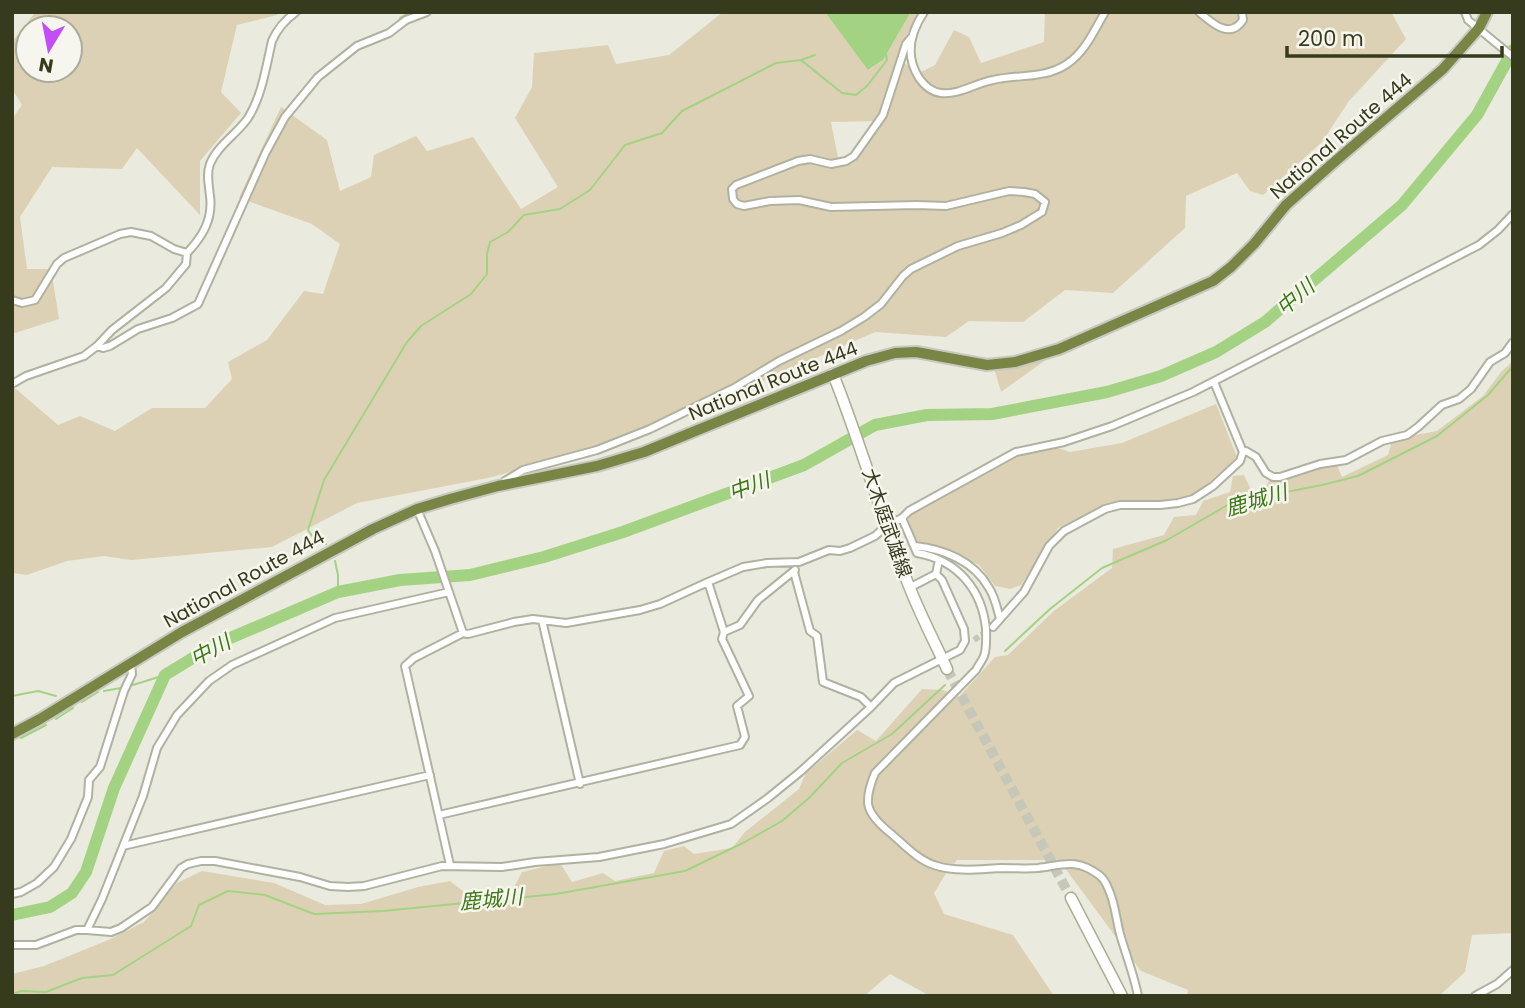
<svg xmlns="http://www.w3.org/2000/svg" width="1525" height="1008" font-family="Poppins,'Noto Sans JP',sans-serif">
  <rect width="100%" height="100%" fill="#eaeade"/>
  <path fill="#ddd1b5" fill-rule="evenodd" d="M33 12H277V15L237 25 221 92 241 113 200 161V215L137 148 122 169 52 167 20 217 27 269H51L59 319 12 334V119L22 105 12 89V42L34 14ZM28 28H70V70H28Z
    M723 12H825L869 70 883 60 911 12H920L905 38 901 61 919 73 935 65 954 30 969 37 981 63 1044 42 1045 12H1391L1406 39 1349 101 1322 142 1263 195 1250 191 1237 173 1186 196 1185 228 1113 293 1065 290 1023 322 969 321 946 337 875 332 639 436 488 478 357 503 272 547 131 560 104 556 67 561 27 575 12 573V389H16L58 425 80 416 115 431 152 408H205L232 379 228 362 267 340 304 291 323 294 340 244 312 224 239 198 281 107 327 140 340 191 371 177 374 155 416 136 427 151 473 137 521 209 558 187 515 118 532 87 534 53 608 45 616 64 669 55ZM875 121 853 163H839L831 122Z
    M1047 359 1001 392 995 371Z
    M1513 361V933L1472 935 1465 972 1439 996H1187L1188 990 1141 971 1059 860H957L945 875 934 893 944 914 1013 935 1054 996H930L890 974 864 996H12V974L44 966 106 941 144 922 177 883 202 871 274 883 325 905 361 904 418 887 450 881 468 895 513 889 522 872 560 863 572 882 603 873 615 881 654 873 664 851 684 846 694 854 732 848 745 832 799 789 806 773 857 730 876 741 922 689 943 690 959 697 995 657 1008 655 1055 610 1112 568 1113 549 1164 535 1174 517 1196 515 1203 501 1230 492 1233 476 1244 475 1254 496 1264 492 1270 478 1278 479 1336 463 1342 477 1388 455 1392 441 1410 436 1437 431 1483 396 1501 372Z
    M1216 404 1237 457 1194 496 1162 501 1111 502 1058 528 1021 585 1010 589 995 586 979 565 948 550 916 543 907 517 1021 454 1055 447 1070 452 1122 443Z"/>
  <path fill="#a3d382" d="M825 12H911L883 60 868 70Z"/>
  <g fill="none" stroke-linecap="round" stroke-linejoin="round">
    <path stroke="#a3d382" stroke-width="2" d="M400 18 410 12
      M801 60 842 93 856 95 867 86 887 60 886 54
      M326 544 312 536 308 530 324 480 407 342 421 326 471 294 487 274V254L490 242 508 232 524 215 560 209 590 190 625 145 662 133 682 111 776 63 801 60 815 55
      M335 561 338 575V592
      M1005 651 1050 609 1102 568 1167 540 1231 503 1322 485 1358 476 1437 436 1488 395 1513 366
      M133 685 165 675
      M104 691 121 688
      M12 696 38 691 56 696
      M82 702 98 692
      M56 719 73 708
      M21 738 46 725
      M12 742H13
      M12 994 22 991 46 992 82 978 113 975 191 926 199 905 228 891 265 895 314 914 383 911 556 894 685 871 745 842 782 821 809 798 842 763 892 734 945 685"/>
    <path stroke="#a3d382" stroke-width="12" d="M12 915 50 907 72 893 86 872 114 788 165 675 214 645 338 592 400 580 470 575 544 557 623 532 804 465 875 425 927 415 992 414 1107 392 1161 376 1216 352 1265 322 1402 205 1477 115 1513 50"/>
    <path stroke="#c6c7b8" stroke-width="6" stroke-dasharray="6 3" stroke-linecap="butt" d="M974 640 993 627"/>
    <path stroke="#c6c7b8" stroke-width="10" stroke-dasharray="10 5" stroke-linecap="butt" d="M947 669 1071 898"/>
    <g stroke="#b0b2a1" stroke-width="10">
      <path id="minor" d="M924 12C910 33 905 56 919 78 924 85 931 92 941 93 959 95 976 83 993 80 1018 74 1045 79 1067 64 1085 52 1094 31 1105 12
        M1199 12C1212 23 1230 40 1243 20L1242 12
        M1465 12 1468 20 1513 57
        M12 300 22 303 35 300 57 264 64 258 120 234 131 232 151 236 174 249 187 253
        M97 346 103 348 110 346 138 329 172 318 198 304 266 152 285 117 318 77 357 46 389 33 406 20 427 12
        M12 384 26 376 84 356 97 346 112 330 166 288 186 264 187 253C203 236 213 219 210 196 209 185 206 174 210 164 217 146 237 134 248 118 262 96 266 67 272 41 277 29 285 20 296 12
        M1243 452 1246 451 1256 457 1266 473 1273 477H1280L1320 464 1346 460 1382 441 1407 435 1418 427 1442 405 1459 399 1471 389 1490 362 1505 353 1513 342
        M505 481 523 470 597 450 650 429 734 388 779 361 841 331 864 317 881 304 903 276 911 269 958 246 1002 233 1021 225 1042 212 1045 202 1035 194 1024 192 1009 191 946 206 917 205 831 207 799 200 770 201 744 206 737 204 733 199 732 189 736 185 798 161 810 159 831 164 846 161 854 156 883 115 906 44 911 38
        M417 509 435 551 463 633
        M902 518 917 553C957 560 982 589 986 629 986 637 987 648 984 656 982 661 978 666 976 670L875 773C863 802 865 812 889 832 904 844 918 861 937 866 958 872 979 869 1001 868 1013 868 1026 869 1038 868 1063 865 1076 858 1099 875 1103 878 1106 883 1108 888 1115 902 1116 919 1120 934 1126 955 1134 975 1138 996
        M915 546C944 549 974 561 989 588 995 597 997 608 1000 619
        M794 572 810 631 817 636 823 682 861 697 871 707
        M708 582 724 632 740 625 758 600 795 570
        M909 588 936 574
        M542 620 580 784
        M993 627 1024 592 1049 546 1064 531 1105 509 1120 505H1160L1178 503 1193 499 1213 486 1240 461 1243 452 1214 382
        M439 815 740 745 745 737 737 706 749 696 722 639 724 632
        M123 846 430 775
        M450 865 405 666 414 658 463 633 468 634 514 622 533 619 566 623 640 610 660 604 708 582 743 567 767 563 799 562 829 550 840 551 850 548 875 536 886 526 902 518 909 511 1016 452 1064 442 1112 426 1193 392 1479 245 1498 230 1513 214
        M12 894 21 892 37 883 54 867 71 839 88 797 89 780 100 767 124 691 132 674 131 664
        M87 930 111 932 121 928 152 907 181 868 188 864 201 861H215L300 877 330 886 348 887 364 886 442 866 502 867 535 862 599 857 664 844 731 824 768 798 800 772 871 707 894 683 960 650 965 641 964 629 942 580 936 574 939 560
        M12 945H36L76 930H87L102 899 143 796 157 748 177 715 209 681 232 665 335 618 449 592
        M1475 996 1497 984 1513 970"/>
    </g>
    <g stroke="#acae93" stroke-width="13">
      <path id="secondary" d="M833 374C861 444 881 517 909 586 920 614 934 641 947 669
        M1071 898 1122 996"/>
    </g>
    <g stroke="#c7c8c0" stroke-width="14">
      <path id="trunk" d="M12 734 40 719 182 632 373 529 417 509 450 499 498 486 597 466 644 452 866 361 895 353 916 352 987 365 1015 362 1059 349 1213 281 1231 267 1254 244 1286 205 1332 164 1443 69 1479 28 1487 12"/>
    </g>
    <use href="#minor" stroke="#fff" stroke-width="6"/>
    <use href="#secondary" stroke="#fff" stroke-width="10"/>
    <use href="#trunk" stroke="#788544" stroke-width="10"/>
  </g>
  <g text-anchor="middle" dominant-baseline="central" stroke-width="5" stroke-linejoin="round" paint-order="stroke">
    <g font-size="19" fill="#363b1e" stroke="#f7f6ee">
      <text transform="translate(1341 136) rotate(-41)">National Route 444</text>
      <text transform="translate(773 381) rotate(-22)">National Route 444</text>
      <text transform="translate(887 523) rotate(71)">大木庭武雄線</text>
      <text transform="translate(244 579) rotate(-29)">National Route 444</text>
    </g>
    <g font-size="21" font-style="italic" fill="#3d7916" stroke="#f7f6ee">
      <text transform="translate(1295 297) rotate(-41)">中川</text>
      <text transform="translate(749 486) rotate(-20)">中川</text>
      <text transform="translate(1256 500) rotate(-16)">鹿城川</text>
      <text transform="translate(210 650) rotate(-28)">中川</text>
      <text transform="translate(491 899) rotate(-5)">鹿城川</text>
    </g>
  </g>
  <rect width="1525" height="1008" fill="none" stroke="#363b1e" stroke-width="28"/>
  <g transform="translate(49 49) rotate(190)"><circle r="33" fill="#f7f6ee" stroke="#aaab9b" stroke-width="2"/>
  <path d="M0-5L12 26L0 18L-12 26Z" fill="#c34df9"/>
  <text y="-10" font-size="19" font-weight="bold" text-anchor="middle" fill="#363b1e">N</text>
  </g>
  <path d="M1287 46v10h215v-10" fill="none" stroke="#363b1e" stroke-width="3.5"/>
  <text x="1298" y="46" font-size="21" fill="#363b1e" stroke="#f7f6ee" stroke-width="5" paint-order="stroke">200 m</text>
</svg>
